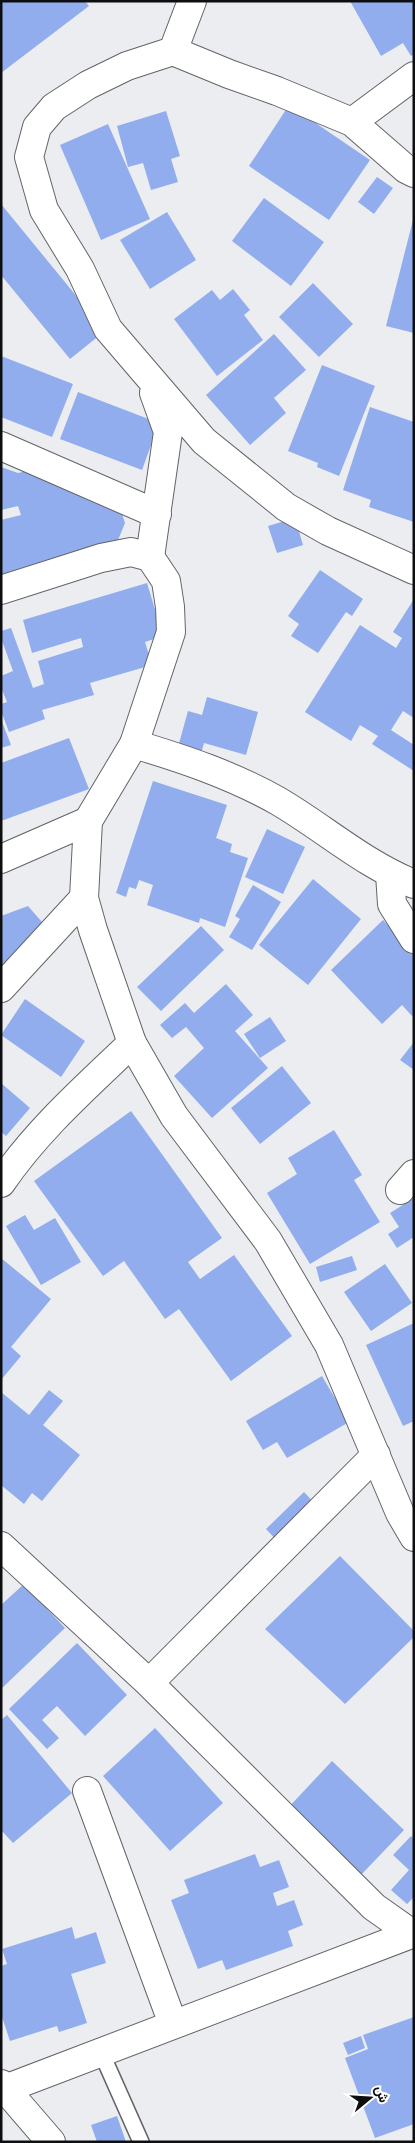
<svg xmlns="http://www.w3.org/2000/svg" width="415" height="2143" font-family="'Roboto Condensed',Vazirmatn,sans-serif">
  <rect width="100%" height="100%" fill="#ebedf1"/>
  <path fill="#91aded" d="M1 1H85L89 6 1 73Z
    M350 1H414V54L411 56 403 43 381 56Z
    M289 105 370 160 329 220 249 166Z
    M166 111 180 156 171 159 178 182 151 190 143 163 128 167 117 126Z
    M108 124 150 219 101 240 60 145Z
    M377 177 393 188 374 214 358 202Z
    M264 198 324 242 291 286 232 241Z
    M1 204 105 331 70 359 1 275Z
    M167 212 196 260 150 289 120 240Z
    M413 220H414V333L386 326Z
    M313 283 353 324 319 357 279 317Z
    M233 289 250 310 244 315 263 340 217 376 174 319 212 290 220 300Z
    M274 334 306 370 274 398 286 413 250 445 206 395Z
    M1 356 73 384 52 437 1 417Z
    M322 365 375 386 339 476 317 467 318 463 288 451Z
    M78 392 159 423 142 470 60 439Z
    M370 407 414 422V522L369 507 371 500 343 490Z
    M1 467 18 473 27 471 120 508 125 523 116 545 1 576V520L21 515 18 506 1 510Z
    M295 518 303 545 277 553 268 526Z
    M320 570 363 599 352 616 346 612 318 653 291 636 299 624 288 616Z
    M147 583 163 636 145 642 152 665 90 683 94 695 42 710 45 719 9 732 1 711V704L7 702 1 687V676L13 671 1 638V631L11 628 33 688 44 684 38 661 83 647 81 638 32 653 23 620Z
    M414 599V718L403 711 391 730 414 745V771L372 744 378 736 360 725 351 741 305 712 360 625 396 648 402 638 393 632Z
    M207 697 258 712 246 755 204 743 201 754 178 747 188 711 202 715Z
    M1 719 11 745 1 748Z
    M69 738 89 789 1 821V763Z
    M153 781 227 805 216 838 232 844 230 852 248 858 225 927 200 918 199 923 147 905 153 885 139 880 136 889 129 887 126 897 116 893Z
    M267 829 305 847 283 894 245 877Z
    M313 879 361 919 308 985 259 945Z
    M253 885 281 902 252 950 229 937 240 919 235 916Z
    M28 906 49 930 1 973V916Z
    M383 920 414 953V1014L412 1016 402 1005 382 1024 331 970Z
    M201 926 224 950 161 1011 137 987Z
    M226 984 253 1015 235 1031 268 1068 212 1118 174 1076 204 1048 186 1027 172 1038 160 1025 185 1003 194 1013Z
    M25 999 85 1041 61 1077 1 1035Z
    M270 1017 286 1041 260 1058 244 1034Z
    M414 1042V1070L400 1060Z
    M282 1066 311 1103 260 1144 231 1108Z
    M1 1083 30 1108 6 1136 1 1132Z
    M131 1111 222 1238 188 1262 200 1279 234 1255 292 1336 231 1381 179 1309 165 1319 124 1261 103 1276 34 1181Z
    M334 1130 362 1175 354 1180 380 1222 310 1264 267 1193 297 1174 288 1158Z
    M414 1198V1237L397 1248 388 1234 399 1227 390 1213Z
    M25 1215 34 1230 55 1218 81 1262 41 1285 6 1226Z
    M352 1256 357 1270 320 1282 316 1267Z
    M1 1258 51 1299 11 1347 21 1356 1 1380Z
    M385 1264 412 1303 371 1331 344 1292Z
    M414 1323V1421L403 1426 366 1345Z
    M322 1376 349 1422 287 1458 277 1442 263 1450 246 1421Z
    M49 1390 63 1401 43 1425 80 1455 42 1501 32 1493 24 1504 1 1485V1392L29 1415Z
    M304 1492 320 1509 282 1546 266 1529Z
    M340 1556 414 1631V1637L345 1704 265 1629Z
    M24 1584 65 1628 1 1689V1605Z
    M77 1643 127 1695 85 1736 57 1706 42 1720 59 1738 47 1749 9 1709Z
    M7 1715 72 1793 13 1843 1 1830V1720Z
    M155 1728 223 1803 170 1851 103 1776Z
    M332 1761 404 1830 359 1877 287 1809Z
    M411 1836 414 1839V1897L407 1904 391 1890 409 1870 393 1855Z
    M255 1854 260 1867 279 1860 289 1887 273 1893 277 1906 294 1900 303 1925 288 1931 293 1946 226 1970 222 1960 198 1969 171 1900 189 1893 184 1880Z
    M72 1927 75 1939 96 1932 106 1963 71 1974 87 2023 59 2032 57 2026 10 2041 1 2014V1966L7 1964 2 1949Z
    M414 2017V2124L375 2138 345 2058 368 2049 363 2035Z
    M361 2036 365 2048 348 2055 343 2043Z
    M117 2116 126 2142H97L91 2125Z"/>
  <g fill="none" stroke-linecap="round" stroke-linejoin="round">
    <g stroke="#636468" stroke-width="18">
      <path id="service" d="M101 2052 141 2142"/>
    </g>
    <g stroke="#636468" stroke-width="30">
      <path id="minor" d="M173 51 192 1
        M352 122 414 76
        M414 173 406 169 352 122 277 91 229 74 173 51 127 66 88 85 54 107 37 127 29 157 44 210 80 269 108 329 204 441 286 507 328 531 414 570
        M1 446 157 514
        M150 557 168 432 154 393
        M134 744C184 759 232 775 278 801 324 828 364 864 414 884
        M1 859 88 821
        M390 874 392 904 414 939
        M1 1183C37 1130 86 1087 132 1043
        M400 1190 414 1174
        M1 1546 149 1683 374 1907 411 1933
        M149 1683 376 1455
        M87 1791 173 2024"/>
    </g>
    <g stroke="#636468" stroke-width="30">
      <path id="tertiary" d="M1 988 84 898
        M1 2084 51 2142
        M5 2089 414 1933"/>
    </g>
    <g stroke="#636468" stroke-width="30">
      <path id="secondary" d="M1 590 101 558 131 552 150 557 166 581 170 607 171 632 134 744 88 821 84 898 93 930 132 1043 174 1116 268 1241 329 1345 400 1513 414 1537"/>
    </g>
    <use href="#service" stroke="#fff" stroke-width="15"/>
    <use href="#minor" stroke="#fff" stroke-width="28"/>
    <use href="#tertiary" stroke="#fff" stroke-width="28"/>
    <use href="#secondary" stroke="#fff" stroke-width="28"/>
  </g>
  <rect width="415" height="2143" fill="none" stroke="#0e0e10" stroke-width="5"/>
  <g transform="translate(370 2098) rotate(72)" stroke="#ffffff" stroke-width="4" paint-order="stroke">
  <path d="M0-4L9 19L0 12L-9 19Z" fill="#0e0e10"/>
  <text y="-8" font-size="14" font-weight="bold" text-anchor="middle" fill="#0e0e10">ش</text>
  </g>
</svg>
